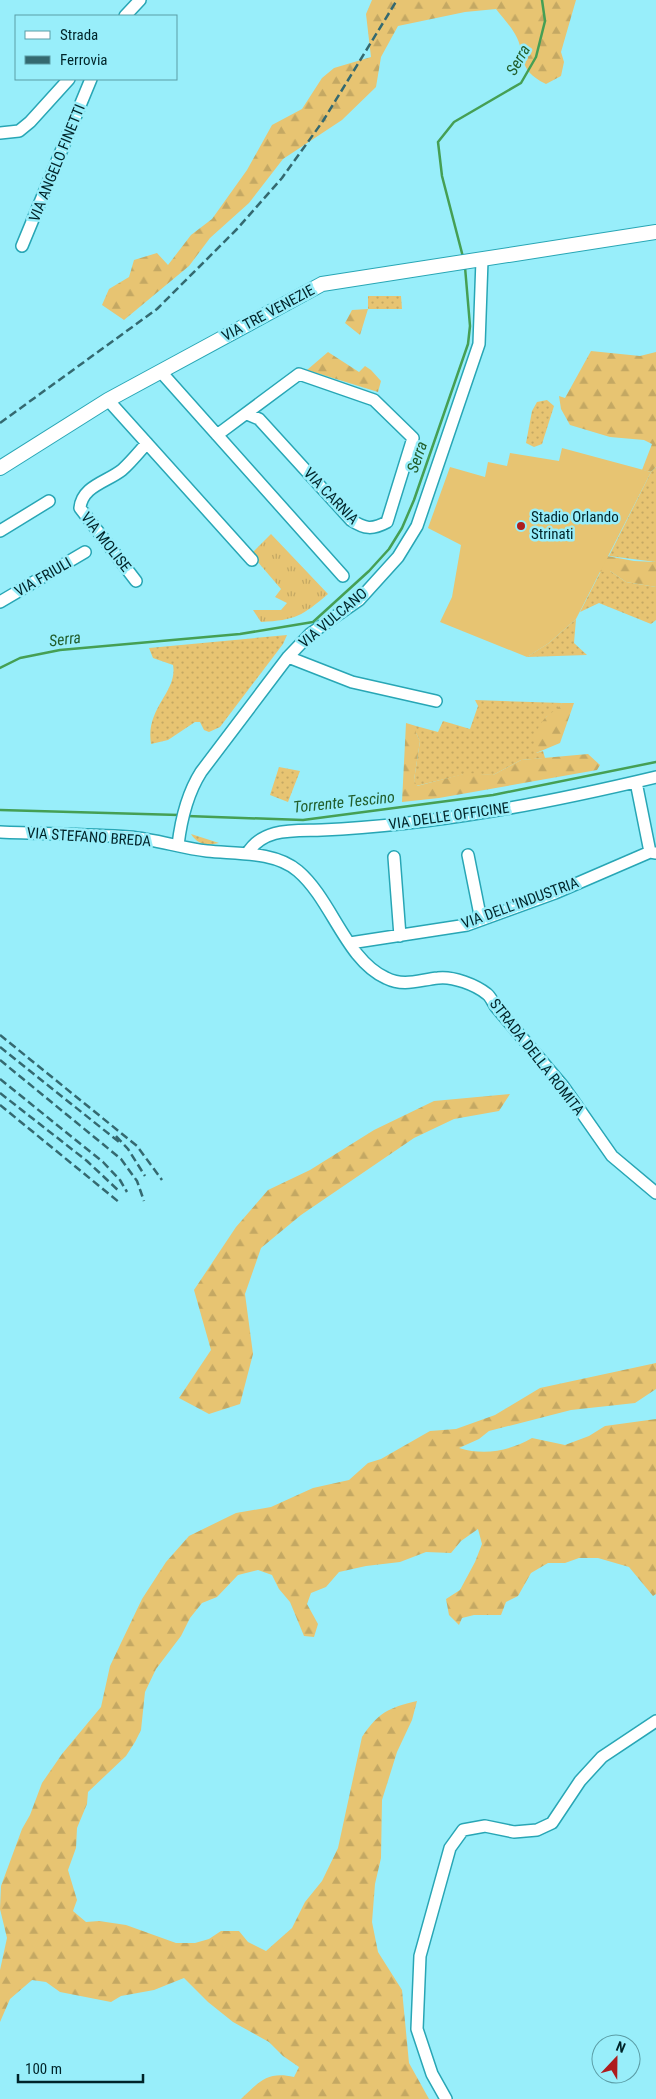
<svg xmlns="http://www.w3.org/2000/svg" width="656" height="2099" font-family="'Roboto Condensed',sans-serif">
  <defs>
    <pattern id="grass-dots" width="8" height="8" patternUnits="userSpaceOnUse" patternTransform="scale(1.25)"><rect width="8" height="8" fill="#e7c472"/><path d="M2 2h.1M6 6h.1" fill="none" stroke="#c4a863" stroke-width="1.8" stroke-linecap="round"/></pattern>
    <pattern id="forest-firs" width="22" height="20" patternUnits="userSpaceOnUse" patternTransform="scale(1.25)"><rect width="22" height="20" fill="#e7c472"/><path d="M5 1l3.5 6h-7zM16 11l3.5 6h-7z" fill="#c4a863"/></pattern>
    <pattern id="park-tufts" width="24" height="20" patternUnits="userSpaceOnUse" patternTransform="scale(1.25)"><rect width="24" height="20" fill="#e7c472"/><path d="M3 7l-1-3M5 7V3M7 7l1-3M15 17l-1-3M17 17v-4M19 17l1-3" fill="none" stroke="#c4a863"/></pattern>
  </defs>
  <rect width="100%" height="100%" fill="#98eefa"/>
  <path fill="url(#grass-dots)" d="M368 296H401L402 309H368Z
    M547 400 554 406 542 444 534 447 526 443 532 411 537 402Z
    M656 467V562L609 556 651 472Z
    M601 571H610L626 582 656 587V620L651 624 599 603 580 612Z
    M576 619 574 643 587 655 527 657 549 643Z
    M287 635 283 644 220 727 209 732 204 730 200 722H195L168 740 151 744C145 708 178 692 173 665L153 658 149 648Z
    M475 700 562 703 559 709 546 717 536 753 543 751 545 758 521 760 493 775 465 774 416 786 414 780 420 741 416 733V726L438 732 443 721 470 729 478 706Z
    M279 767 300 771 288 802 270 795Z
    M191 834 219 843C207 846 198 845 191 834Z"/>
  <path fill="url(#forest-firs)" d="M372 0H576L561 52 564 62 561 76 546 84C515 69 527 54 515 34 510 25 502 17 496 9L465 12 398 26 381 57 376 87 342 120 283 159 249 203 210 238 189 266 124 320 102 305 109 289 129 277 134 260 157 253 168 265 191 235 212 219 247 170 272 125 302 109 322 78 334 68 371 57 366 14Z
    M368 309 360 335 345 323 352 310Z
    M591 351 640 356 656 352V467L651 472 642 470 652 444 644 440 610 437 570 425 561 409 559 396 565 398Z
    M328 352 359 372 365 366 371 370 381 381 378 392 307 370Z
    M569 549 634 561 656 562V587L626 582 610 571 589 573Z
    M562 703H574L560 743 536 753C530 741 538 725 547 716 553 711 558 710 562 703Z
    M406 723 416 726V733L420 741 414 780 417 786 467 773 493 775 521 760 588 754 600 765 597 770 439 798 402 802Z
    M510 1094 499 1111 454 1119 414 1138 301 1215 261 1248 245 1294 253 1354 240 1404 209 1414 179 1398 211 1350 194 1290 236 1227 268 1190 310 1170 374 1130 434 1101Z
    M656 1363V1389L635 1403 571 1410 489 1431 479 1439 459 1448C485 1456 509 1451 532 1438L565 1445 589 1436 605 1426 656 1419V1594L653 1596 629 1567 598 1558H579L565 1563H548L531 1573 518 1596 506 1602 501 1615H474L462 1618 459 1625 449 1615 446 1599 460 1590 475 1562 482 1544 478 1529 461 1541 451 1553 426 1552 400 1562 366 1566 339 1572 326 1587 311 1593 307 1604 318 1624 314 1637 304 1636 290 1602 279 1589 272 1575 258 1570 238 1575 217 1597 202 1603 190 1618 181 1636 156 1669 145 1692 141 1730 135 1742 126 1756 88 1792 87 1804 77 1828 76 1848 68 1870 77 1900 73 1911 86 1922 99 1921 126 1925 176 1943H195L209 1939 221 1931H239L248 1942 266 1951 292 1928 305 1902 322 1881 338 1848 362 1737C379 1712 388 1708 417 1701L412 1720 397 1752 382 1800 381 1858 375 1884 372 1922 378 1952 402 1990 409 2063 429 2099H241C259 2082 267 2071 294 2077L299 2067 283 2056 269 2042 233 2022 208 2002 184 1978 154 1990 121 1996 111 2002 60 1992 46 1982 32 1980 10 1999 0 2022V1970L7 1938 0 1909 1 1886 22 1829 30 1815 42 1783 62 1754 101 1707 110 1666 142 1599 166 1562 189 1536 236 1513 271 1507 313 1488 349 1480 368 1463 381 1459 430 1431 456 1429 495 1415 540 1388Z"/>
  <path fill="url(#park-tufts)" d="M271 534 328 594C302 616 296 620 261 622L253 610H281L287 603 275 597 281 589 251 554Z"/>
  <path fill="#e7c472" d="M562 448 651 472 576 619 549 643 527 657 440 622 452 597 461 545 428 528 450 467 485 477 488 462 507 466 510 453 559 461Z"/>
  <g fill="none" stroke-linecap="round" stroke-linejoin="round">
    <path stroke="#459f54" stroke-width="2.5" d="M463 257 442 176 438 142 454 122 521 83 536 57 545 21 542 0
      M0 668 20 658 60 650 240 634 313 622 369 571 389 549 402 528 414 500 468 344 470 326 465 267
      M0 810 179 815
      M187 816 303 820 493 795 656 762"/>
    <g stroke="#28a6b5" stroke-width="14">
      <path id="minor" d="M125 16 140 0
        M0 133 19 131 30 122 69 79
        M22 246 91 79
        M161 372 343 576
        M108 400 252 560
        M217 435 299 374 374 400 413 438 387 522C372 530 365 529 351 520L259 419 247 414
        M0 531 49 501
        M136 581 80 508C82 486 107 482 122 470 131 462 139 452 147 443
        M0 602 85 552
        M288 657 352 682 436 701
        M636 782 650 852
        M0 832C43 834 86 834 129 837 155 839 181 848 207 851 236 854 275 851 298 871 332 900 346 960 386 978 404 987 419 980 438 978 453 976 476 985 487 994 491 997 493 1003 496 1007L563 1086 612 1156 656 1193
        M178 845C181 820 187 794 201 772L288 657 310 634 359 600 398 557 417 526 479 344 482 260
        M247 854C263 827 294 831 322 830 434 825 547 803 656 777
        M468 855 481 920
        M394 857 400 936
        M350 943 467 925 555 893 650 852 656 853
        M446 2099 432 2074 417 2029 420 1956 450 1848 463 1830 485 1826 514 1832 537 1830 552 1823 580 1781 602 1757 656 1721"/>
    </g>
    <g stroke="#28a6b5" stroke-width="16">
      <path id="major" d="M0 468 108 400 322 284 656 232"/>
    </g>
    <use href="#minor" stroke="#fff" stroke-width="11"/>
    <use href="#major" stroke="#fff" stroke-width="14"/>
    <path stroke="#346970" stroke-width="2.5" stroke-dasharray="8 4" stroke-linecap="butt" d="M0 423 157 309 237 229 282 178 323 121 397 0
      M0 1035 137 1146 162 1180
      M0 1047 119 1142
      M0 1060 121 1159 137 1181 144 1201
      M0 1079 103 1162 120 1180 127 1192
      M0 1093 87 1161 120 1192
      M0 1105 120 1203
      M116 1136 128 1149 145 1176"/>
  </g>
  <circle fill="#ae1c1d" stroke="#98eefa" stroke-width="2" cx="521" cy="526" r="5"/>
  <g text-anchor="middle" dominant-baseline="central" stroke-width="5" stroke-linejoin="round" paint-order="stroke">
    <g font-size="15" fill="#002429" stroke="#98eefa">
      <text transform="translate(57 163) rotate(-68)">VIA ANGELO FINETTI</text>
      <text transform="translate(268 313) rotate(-28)">VIA TRE VENEZIE</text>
      <text transform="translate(331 496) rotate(46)">VIA CARNIA</text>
      <text transform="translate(106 542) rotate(52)">VIA MOLISE</text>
      <text transform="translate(43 577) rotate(-30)">VIA FRIULI</text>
      <text transform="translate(333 618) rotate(-40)">VIA VULCANO</text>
      <text transform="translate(449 816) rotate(-8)">VIA DELLE OFFICINE</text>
      <text transform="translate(89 837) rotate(4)">VIA STEFANO BREDA</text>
      <text transform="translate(520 903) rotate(-20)">VIA DELL'INDUSTRIA</text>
      <text transform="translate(537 1057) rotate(52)">STRADA DELLA ROMITA</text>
    </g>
    <g font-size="15" fill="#002429" stroke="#98eefa" text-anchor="start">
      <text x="531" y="517">Stadio Orlando<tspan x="531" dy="17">Strinati</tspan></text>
    </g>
    <g font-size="16" font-style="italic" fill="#215e2c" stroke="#98eefa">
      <text transform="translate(518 60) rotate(-61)">Serra</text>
      <text transform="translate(417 457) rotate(-71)">Serra</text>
      <text transform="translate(65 639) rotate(-7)">Serra</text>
      <text transform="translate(344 802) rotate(-6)">Torrente Tescino</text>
    </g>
  </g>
  <rect x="15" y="15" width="162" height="65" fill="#98eefa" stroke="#5b9da6"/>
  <rect x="25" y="31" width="25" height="8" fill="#ffffff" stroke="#5b9da6"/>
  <text x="60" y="40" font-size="15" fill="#002429">Strada</text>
  <rect x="25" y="56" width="25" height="8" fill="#346970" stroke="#5b9da6"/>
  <text x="60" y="65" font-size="15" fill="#002429">Ferrovia</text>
  <g transform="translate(616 2059) rotate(22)"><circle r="24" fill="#98eefa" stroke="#5b9da6"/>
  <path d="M0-4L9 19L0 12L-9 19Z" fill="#ae1c1d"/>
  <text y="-8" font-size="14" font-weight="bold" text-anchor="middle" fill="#002429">N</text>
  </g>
  <path d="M18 2074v8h125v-8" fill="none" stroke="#002429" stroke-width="2.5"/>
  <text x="25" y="2074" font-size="15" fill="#002429" stroke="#98eefa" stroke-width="4" paint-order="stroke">100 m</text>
</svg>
